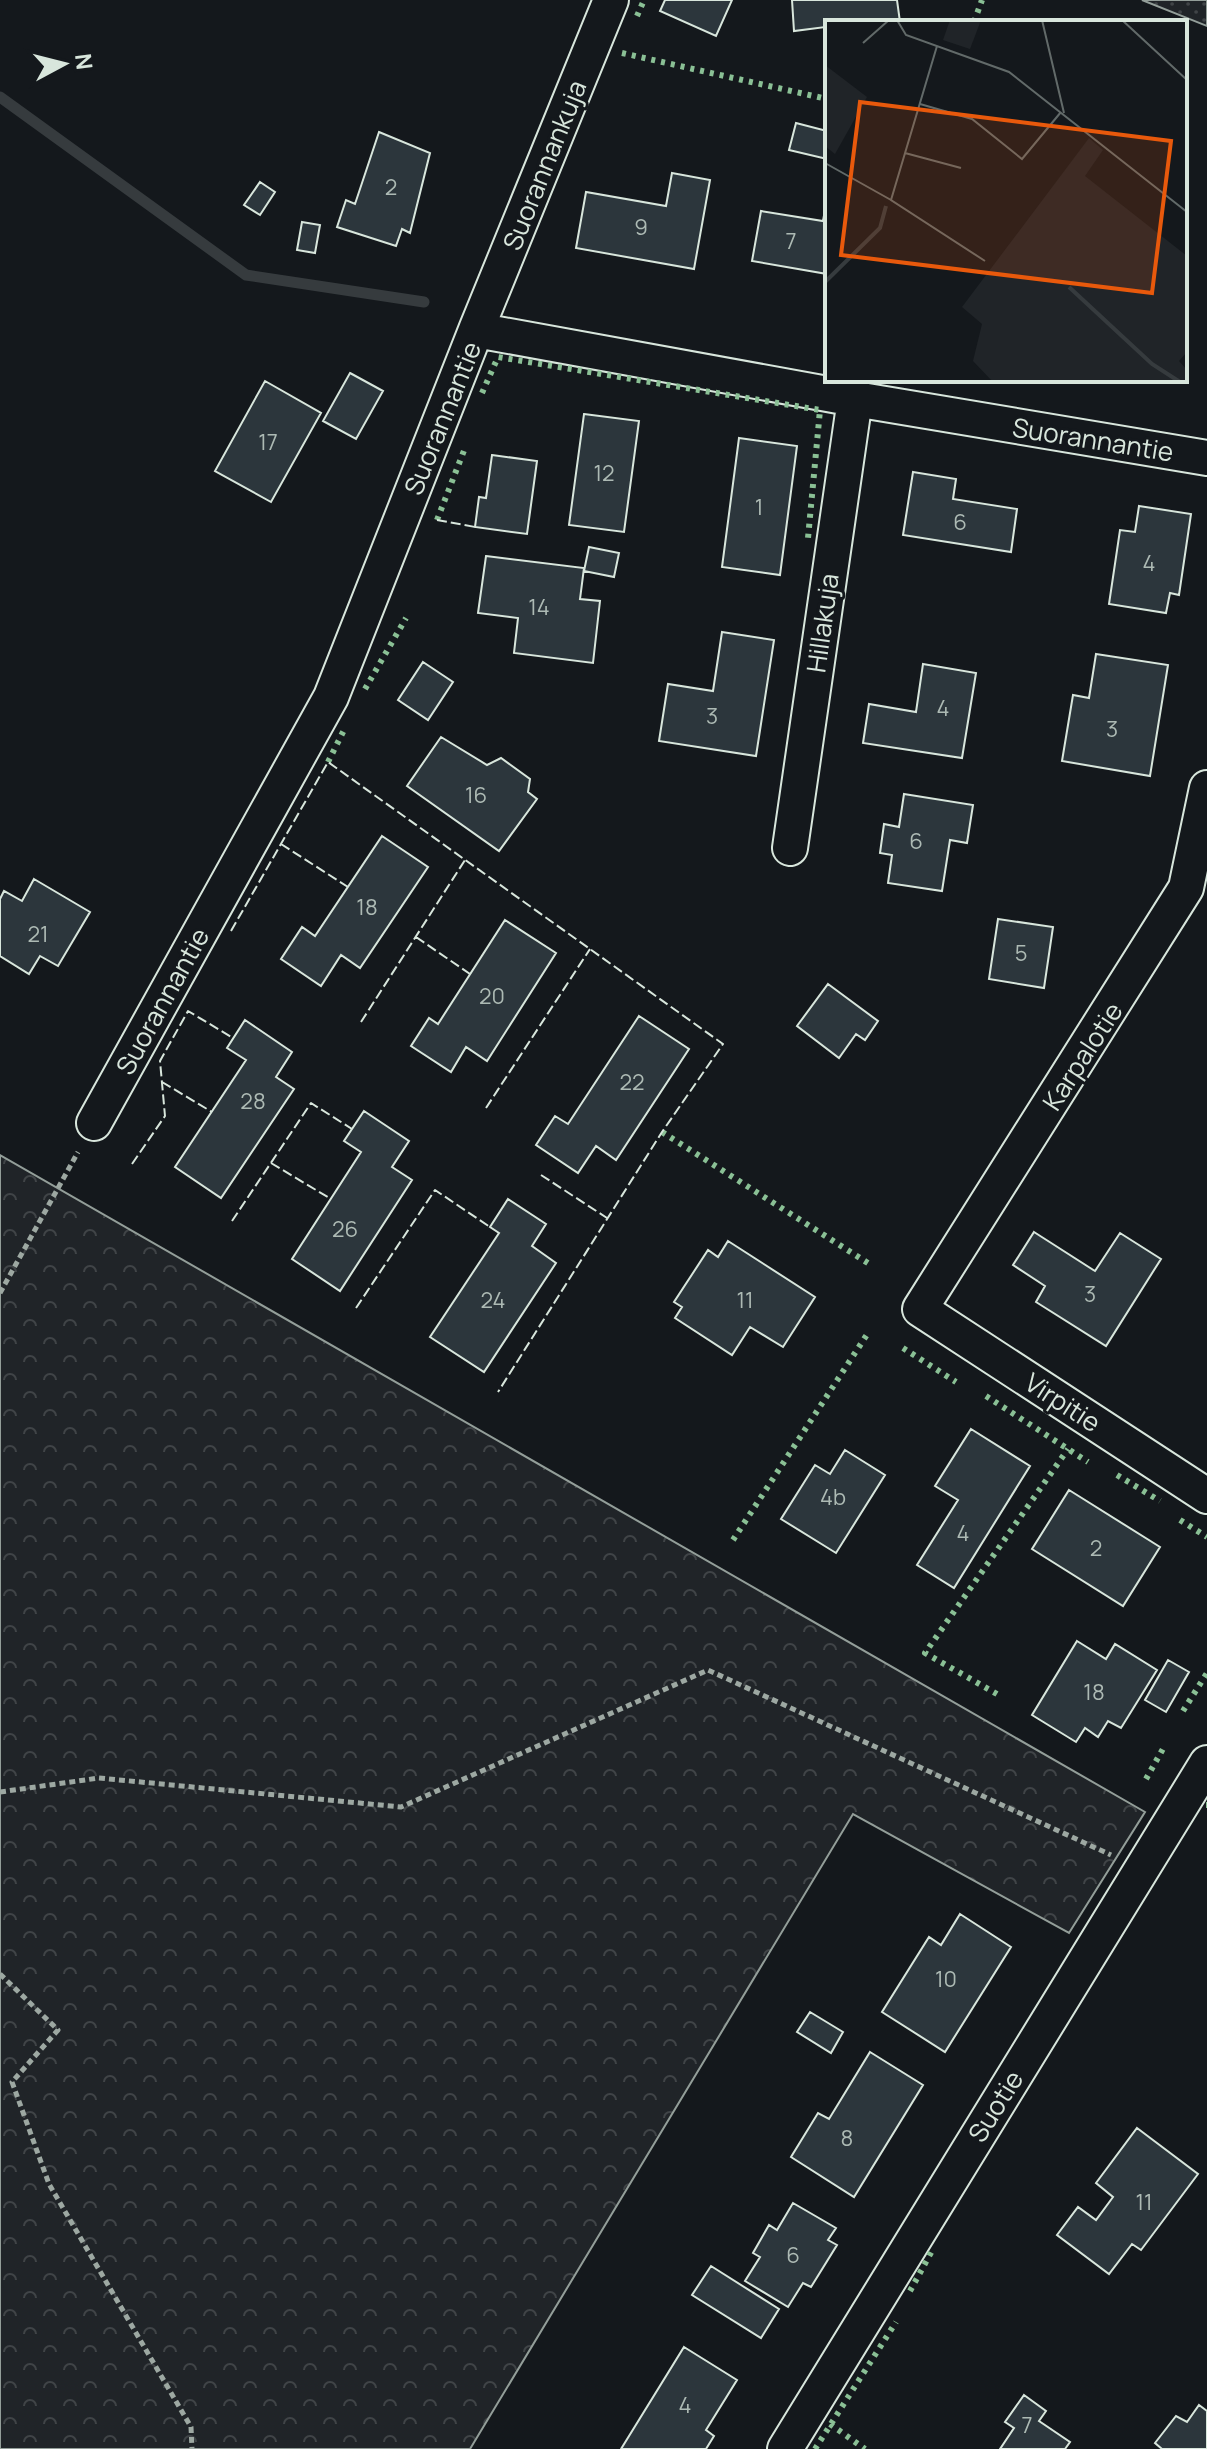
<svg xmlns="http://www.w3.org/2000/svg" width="1207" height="2449" font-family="Manrope,sans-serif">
  <defs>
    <pattern id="grass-dots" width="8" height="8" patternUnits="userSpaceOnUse" patternTransform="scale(2)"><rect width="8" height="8" fill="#202428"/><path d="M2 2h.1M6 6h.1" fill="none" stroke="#404447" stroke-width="1.8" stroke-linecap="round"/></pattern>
    <pattern id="forest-crowns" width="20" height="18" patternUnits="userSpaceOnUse" patternTransform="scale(2)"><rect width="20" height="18" fill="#202428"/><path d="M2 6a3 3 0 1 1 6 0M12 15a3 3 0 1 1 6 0" fill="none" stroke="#404447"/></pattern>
  </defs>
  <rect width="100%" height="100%" fill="#14181c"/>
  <path fill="url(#grass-dots)" stroke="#939e99" stroke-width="2" d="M1142 0H1207V26Z"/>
  <path fill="url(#forest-crowns)" stroke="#939e99" stroke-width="2" d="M0 1155 1145 1812 1069 1933 853 1814 470 2449H0Z"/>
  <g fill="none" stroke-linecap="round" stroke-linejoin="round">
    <path stroke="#363b3e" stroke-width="11" d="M0 97 246 275 424 302"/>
  </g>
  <path fill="#2c363c" stroke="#d8e6dc" stroke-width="2" d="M665 0H732L716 36 660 11Z
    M792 0H897L900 22H827V44L825 27 794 31Z
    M796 123 827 131V159L789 150Z
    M379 132 430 153 410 233 402 229 396 246 337 227 346 200 355 204Z
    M672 173 710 180 694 269 576 248 586 192 666 206Z
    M260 182 275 192 260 215 244 205Z
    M827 199V274L752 261 761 211 823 221Z
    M302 222 320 225 315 253 297 250Z
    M350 373 383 391 356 439 323 421Z
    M265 381 321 413 271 502 215 471Z
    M584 414 639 421 624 532 569 525Z
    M739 438 797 446 780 575 722 567Z
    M492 455 537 461 527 534 475 527 479 497 486 498Z
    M913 472 956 479 953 499 1017 509 1011 552 903 535Z
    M1139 506 1191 514 1179 595 1170 593 1166 613 1109 604 1120 530 1135 532Z
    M589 547 619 553 614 577 584 571Z
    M486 556 584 568 580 599 600 601 593 663 514 653 518 618 478 613Z
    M722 632 774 640 756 756 659 741 668 684 713 691Z
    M1096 654 1168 665 1150 776 1062 761 1073 695 1089 698Z
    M423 662 453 682 428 720 398 700Z
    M923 664 976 673 962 758 863 743 869 704 916 712Z
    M441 737 487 765 501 758 530 779 528 792 537 799 499 851 407 786Z
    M904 794 973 805 967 843 950 840 942 891 888 883 892 855 880 853 884 824 899 827Z
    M382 836 428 867 360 968 341 955 321 986 281 959 302 927 315 936Z
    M34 879 90 912 58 966 40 956 29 974 0 956V899L4 891 22 901Z
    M998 919 1053 927 1044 988 989 979Z
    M505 920 556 953 487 1061 466 1047 451 1072 411 1046 429 1018 438 1024Z
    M828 984 878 1021 865 1040 856 1034 839 1058 797 1026Z
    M639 1016 689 1049 616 1160 596 1146 578 1173 536 1145 555 1116 568 1124Z
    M245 1020 292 1052 276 1077 294 1089 221 1198 175 1167 246 1060 227 1048Z
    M364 1111 409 1141 392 1167 412 1180 340 1291 292 1259 361 1152 344 1141Z
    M508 1199 546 1224 532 1246 556 1263 484 1372 430 1337 499 1233 490 1227Z
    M1034 1232 1095 1271 1120 1233 1161 1259 1106 1346 1036 1302 1045 1286 1013 1265Z
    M728 1241 815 1297 783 1347 750 1327 732 1355 675 1318 682 1307 674 1302 708 1250 718 1257Z
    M971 1429 1030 1466 954 1588 917 1565 958 1500 935 1486Z
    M845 1450 885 1475 836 1553 781 1519 815 1465 830 1474Z
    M1069 1490 1160 1547 1123 1606 1032 1549Z
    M1077 1641 1106 1659 1115 1644 1157 1670 1121 1728 1108 1721 1098 1737 1085 1728 1076 1742 1032 1715Z
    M1168 1660 1189 1672 1166 1712 1145 1700Z
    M960 1914 1011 1947 945 2052 882 2012 929 1937 941 1945Z
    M810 2012 843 2032 831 2053 797 2032Z
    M870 2052 923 2085 854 2197 791 2157 818 2113 829 2119Z
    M1137 2128 1198 2174 1141 2250 1132 2244 1109 2274 1057 2235 1078 2207 1096 2220 1113 2197 1096 2183Z
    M793 2203 836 2228 828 2240 837 2245 811 2287 803 2283 788 2307 745 2281 760 2257 753 2253 769 2225 777 2230Z
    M711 2266 779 2309 761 2338 692 2295Z
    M684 2347 737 2380 706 2430 714 2436 706 2449H621Z
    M1024 2395 1046 2411 1039 2421 1070 2442 1065 2449H1000L1014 2428 1005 2422Z
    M1199 2405 1207 2411V2449H1162L1155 2443 1176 2416 1187 2422Z"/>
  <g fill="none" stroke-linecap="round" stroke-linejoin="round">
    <g stroke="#d8e6dc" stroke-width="38">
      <path id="minor" d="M476 330 611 0
        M1207 788 1186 888 920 1309 1207 1496
        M790 848 855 399
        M94 1123 331 697 476 330 855 399 1207 458
        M785 2449 1207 1763"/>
    </g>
    <path stroke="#9da8a2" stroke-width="5" stroke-dasharray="6 4" stroke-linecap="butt" d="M0 1293 78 1152
      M0 1792 99 1778 401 1807 708 1670 1111 1855
      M0 1974 58 2030 12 2082 49 2184 191 2427 192 2449"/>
    <use href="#minor" stroke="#14181c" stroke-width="34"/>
    <path stroke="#8ac095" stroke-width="6" stroke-dasharray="4 6" stroke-linecap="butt" d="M637 16 644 0
      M974 22 982 0
      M622 53 827 99
      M482 393 498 357 820 410 808 538
      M437 520 465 448
      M365 689 406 618
      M328 762 344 730
      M662 1132 871 1265
      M903 1348 956 1382
      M986 1396 1088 1462
      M1117 1475 1160 1501
      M1180 1520 1207 1537
      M733 1540 868 1333
      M997 1694 925 1653 1068 1449
      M1183 1711 1207 1673
      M1146 1779 1164 1747
      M1206 1805H1207
      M910 2291 933 2249
      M830 2424 865 2449
      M815 2449 896 2322"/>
    <path stroke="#d8e6dc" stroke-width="2" stroke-dasharray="10 4" stroke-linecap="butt" d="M437 520 475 527
      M281 844 348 887
      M231 931 328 762 723 1044 662 1132 498 1392
      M416 937 470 974
      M361 1022 465 860
      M162 1082 212 1112
      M486 1108 590 949
      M271 1163 331 1199
      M132 1164 165 1116 160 1061 188 1011 233 1038
      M541 1175 607 1218
      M232 1221 311 1103 352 1129
      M356 1308 435 1190 490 1227"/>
  </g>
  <g text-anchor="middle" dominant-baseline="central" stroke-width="6" stroke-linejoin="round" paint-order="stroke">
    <g font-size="22" fill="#adbab4">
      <text x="391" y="187">2</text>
      <text x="641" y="227">9</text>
      <text x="791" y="241">7</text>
      <text x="268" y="442">17</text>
      <text x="604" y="473">12</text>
      <text x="759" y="507">1</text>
      <text x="960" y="522">6</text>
      <text x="1149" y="563">4</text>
      <text x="539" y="607">14</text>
      <text x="943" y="708">4</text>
      <text x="712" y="716">3</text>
      <text x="1112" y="729">3</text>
      <text x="476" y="795">16</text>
      <text x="916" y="841">6</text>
      <text x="367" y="907">18</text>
      <text x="38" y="934">21</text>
      <text x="1021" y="953">5</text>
      <text x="492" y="996">20</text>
      <text x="632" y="1082">22</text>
      <text x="253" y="1101">28</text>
      <text x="345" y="1229">26</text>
      <text x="1090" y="1294">3</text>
      <text x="493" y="1300">24</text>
      <text x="745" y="1300">11</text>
      <text x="833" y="1497">4b</text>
      <text x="963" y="1533">4</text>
      <text x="1096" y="1548">2</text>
      <text x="1094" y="1692">18</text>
      <text x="946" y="1979">10</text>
      <text x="847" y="2138">8</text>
      <text x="1144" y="2202">11</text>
      <text x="793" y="2255">6</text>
      <text x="685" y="2405">4</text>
      <text x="1027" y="2425">7</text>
    </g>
    <g font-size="26" fill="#d8e6dc" stroke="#14181c">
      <text transform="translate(544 165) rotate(-68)">Suorannankuja</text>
      <text transform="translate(442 418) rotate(-68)">Suorannantie</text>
      <text transform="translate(1093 439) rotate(9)">Suorannantie</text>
      <text transform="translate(822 623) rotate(-82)">Hillakuja</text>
      <text transform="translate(162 1001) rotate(-61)">Suorannantie</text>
      <text transform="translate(1082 1056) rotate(-57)">Karpalotie</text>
      <text transform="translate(1063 1402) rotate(33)">Virpitie</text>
      <text transform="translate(995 2106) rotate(-58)">Suotie</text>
    </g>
  </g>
  <g transform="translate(825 20)">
    <rect width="362" height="362" fill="#14181c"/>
    <path d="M0 45 42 77 10 134 0 126Z" fill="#202428"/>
    <path d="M264 118 278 130 260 156 362 236V332L354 341 362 350V362H168L148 341 157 304 137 287Z" fill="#202428"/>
    <path d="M125 0H156L145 29 118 20Z" fill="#202428"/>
    <path fill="none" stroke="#363b3e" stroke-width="4" d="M0 262 55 208 61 186M244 267 327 344 355 362"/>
    <path fill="none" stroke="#626a69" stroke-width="2" d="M72 0 81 15 184 52 362 192M217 0 239 93M297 0 362 60M38 23 64 0M112 26 66 180 160 241M95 84 147 99 197 139 236 92M80 133 136 148M0 143 66 180"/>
    <path fill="#e8590c" fill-opacity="0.15" stroke="#e8590c" stroke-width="4" d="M35 82 346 121 327 273 16 235Z"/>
    <rect width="362" height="362" fill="none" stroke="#d8e6dc" stroke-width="4"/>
  </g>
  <g transform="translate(64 64) rotate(83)" stroke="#14181c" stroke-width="6" paint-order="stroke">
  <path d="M0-6L14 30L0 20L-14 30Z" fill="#d8e6dc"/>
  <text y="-12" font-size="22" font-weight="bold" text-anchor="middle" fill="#d8e6dc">N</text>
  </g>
</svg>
